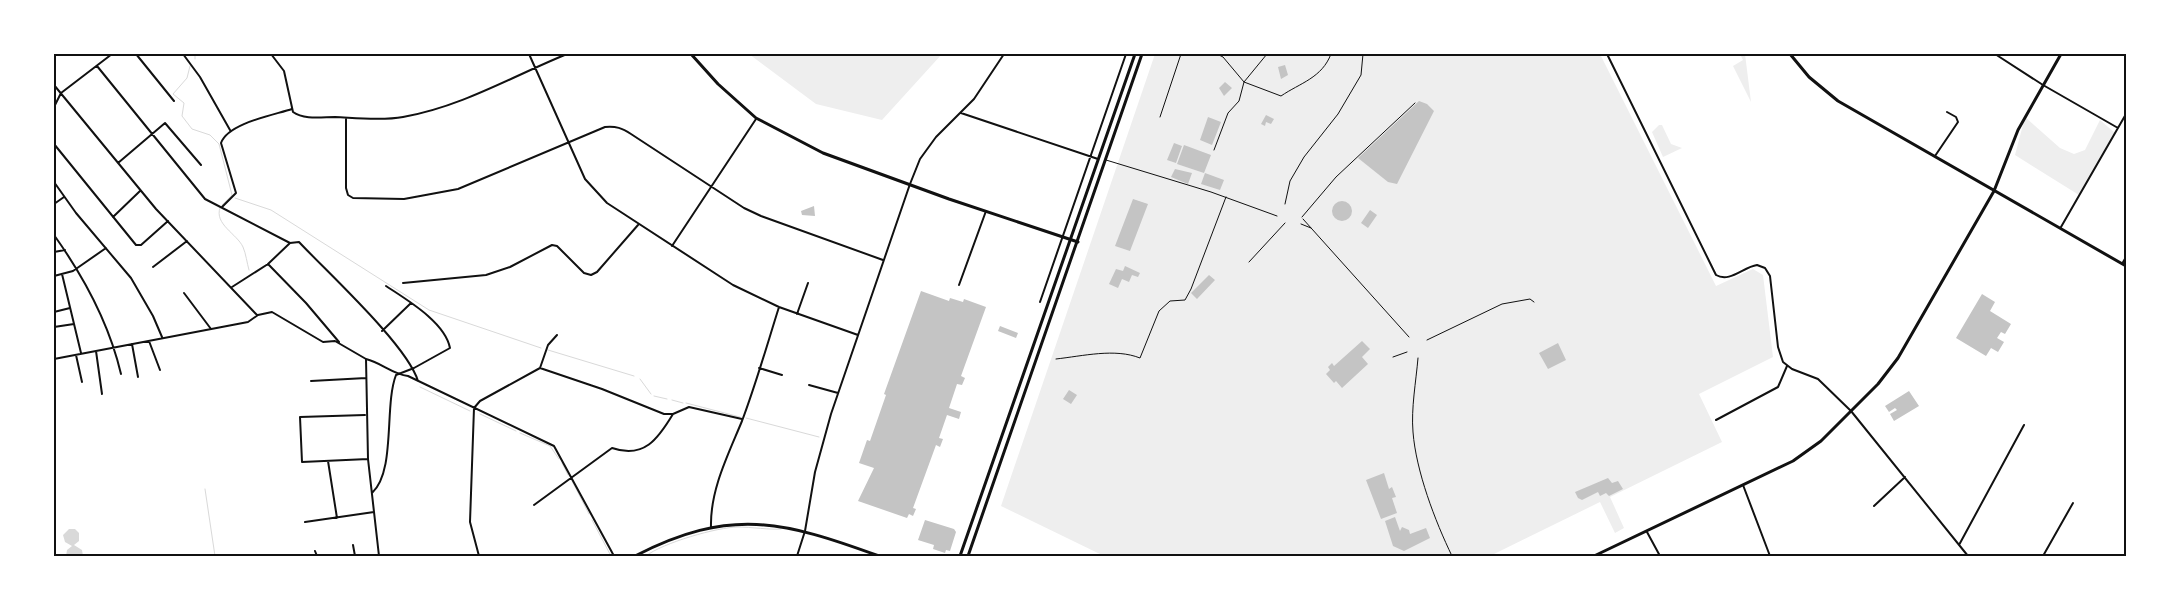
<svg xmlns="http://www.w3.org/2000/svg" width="2180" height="610" font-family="'IBM Plex Sans',sans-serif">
  <rect width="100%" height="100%" fill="#fff"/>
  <path fill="#eee" d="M749 54H942L882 120 816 104Z
    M1155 54H1600L1716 286 1753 269 1763 275 1773 357 1699 394 1722 442 1610 497 1624 528 1615 533 1600 502 1490 556H1104L1001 506Z
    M1740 54H1745L1751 102 1733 66 1743 60Z
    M2025 117 2060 148 2074 154 2085 150 2100 120 2115 133 2079 195 2015 155Z
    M1659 125H1662L1671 144 1682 148 1663 157 1652 132Z"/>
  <path fill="#d9d9d9" d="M69 529H75L79 533V541L74 545 82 550 83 556H66L67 550 72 546 65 542 63 535Z"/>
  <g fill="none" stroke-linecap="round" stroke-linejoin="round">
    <path stroke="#d9d9d9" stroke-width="1" d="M195 59V54
      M190 66 187 78 173 94 184 103 182 116 192 129 210 135 219 144 232 195 222 205
      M235 198 271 210 429 310 541 348
      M220 208C214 224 237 234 243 247 246 254 247 263 249 270
      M548 350 634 376
      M640 379 651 394
      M420 387 470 411
      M654 396 667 399
      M672 400 683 403
      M686 403 740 417
      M480 414 516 431
      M746 418 819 437
      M520 433 550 446 559 459
      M562 463 568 475
      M572 481 589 514
      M205 489 215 556
      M592 520 611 556
      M646 556C662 543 718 527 738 527 750 527 771 530 781 529"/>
  </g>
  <path fill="#c4c4c4" d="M1285 65 1288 75 1281 79 1278 67Z
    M1225 82 1232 88 1224 96 1219 88Z
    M1419 101 1427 104 1434 111 1397 184 1388 182 1358 158Z
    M1266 115 1274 119 1271 124 1266 122 1265 126 1261 124Z
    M1208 117 1221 122 1212 145 1200 140Z
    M1174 143 1182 146 1176 163 1167 160Z
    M1184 145 1211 155 1204 173 1177 164Z
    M1175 169 1192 173 1188 184 1171 177Z
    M1205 173 1224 180 1220 190 1201 184Z
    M1133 199 1148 204 1130 251 1115 246Z
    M1332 211a10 10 0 1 1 20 0a10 10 0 1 1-20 0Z
    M814 206 815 216 802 215 801 211Z
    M1370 210 1377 215 1368 228 1361 223Z
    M1125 266 1140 273 1138 277 1132 275 1129 282 1122 279 1118 288 1109 284 1116 269 1123 271Z
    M1209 275 1215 280 1197 299 1191 293Z
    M921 291 949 301 950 298 963 302 964 299 986 307 961 376 965 378 962 385 957 384 949 408 961 412 959 419 947 415 939 438 943 439 940 447 936 445 913 508 916 509 913 516 909 514 907 518 858 501 874 468 859 463 867 440 870 441 886 395 884 394Z
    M1982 294 1995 302 1990 311 2011 324 2005 334 2001 332 1997 338 2004 342 1998 352 1991 348 1986 356 1956 338Z
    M1000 326 1018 333 1016 338 998 331Z
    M1362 341 1370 349 1362 357 1368 364 1342 388 1336 381 1334 383 1326 374 1330 370 1328 367 1332 363 1334 366Z
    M1558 343 1566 360 1548 369 1539 353Z
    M1069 390 1077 395 1071 404 1063 399Z
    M1909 391 1919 406 1894 421 1890 414 1897 410 1895 408 1889 412 1885 406Z
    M1384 473 1389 489 1392 487 1396 497 1392 498 1397 513 1381 519 1366 480Z
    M1608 478 1612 483 1618 481 1623 489 1609 496 1606 493 1600 496 1598 492 1582 500 1578 498 1575 492Z
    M1395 517 1400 531 1402 527 1409 530 1410 534 1426 528 1430 538 1404 551 1393 546 1385 521Z
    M925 520 954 529 956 532 950 551 946 550 945 553 933 549 934 545 918 540Z"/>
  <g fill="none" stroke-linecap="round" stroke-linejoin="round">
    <path stroke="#111" stroke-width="1" d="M1217 54 1223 57 1244 82 1281 96C1300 83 1322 78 1331 54
      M1160 117 1181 54
      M1214 150 1228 113 1239 101 1244 82 1267 54
      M1106 160 1211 192 1277 216
      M1285 204 1290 181 1304 157 1338 114 1361 75 1363 54
      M1302 217 1336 177 1415 103
      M1303 219 1409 337
      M1301 224 1311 228
      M1249 262 1285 223
      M1427 340 1502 304 1530 299 1534 302
      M1393 357 1407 352
      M1418 358C1416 382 1411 408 1413 432 1416 471 1435 521 1452 556
      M1056 359C1083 356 1115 348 1140 358L1159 311 1170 301 1185 300 1191 289 1226 197"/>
    <path stroke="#111" stroke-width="2" d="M136 54 174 101
      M183 54 200 77 230 130
      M271 54 284 71 293 112C304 120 322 117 335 117 356 118 382 121 403 117 461 107 513 76 567 54
      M529 54 585 179 607 203 733 285 779 307 858 335
      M1607 54 1716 275C1730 283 1743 267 1757 265L1765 268 1770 276 1778 347 1783 362 1792 369 1818 379 1851 411 1968 556
      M1995 54 2043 85 2118 128
      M97 66 205 199 290 243
      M54 85 156 209 257 315
      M54 107 61 93 112 54
      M961 113 1098 159
      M346 118V188L348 195 353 198 404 199 458 189 605 127C616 126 622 128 631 134L744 208 761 216 883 260
      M54 144 136 245H141L168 221
      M1935 156 1958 122 1956 117 1947 112
      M118 163 165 123 201 165
      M54 182 76 213 131 278 153 316 162 337
      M54 204 64 197
      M222 207 236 193 221 143C228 123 274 115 292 109
      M113 217 140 191
      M2061 227 2126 114
      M54 235C84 277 109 323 121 374
      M672 246 756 119
      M54 252 65 250
      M268 264 306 303 339 342
      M2122 264 2126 257
      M153 267 187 241
      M62 274 81 353
      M54 276 73 271 106 248
      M403 283 486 275 510 267 552 245 557 246 584 273 591 275 597 272 638 225
      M959 285 986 211
      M232 287 268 264 290 243 299 242C328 273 407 345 418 381
      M184 293 211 329
      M1040 302 1126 54
      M54 312 70 308
      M797 314 808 283
      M54 327 74 324
      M382 331 411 303
      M149 341 160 370
      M132 344 138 377
      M96 351 102 394
      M76 355 82 382
      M54 359 248 322 258 315 272 312 323 342 335 341 366 359 368 459 379 556
      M366 359C382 363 392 374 408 376L554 446 614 556
      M540 368 548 345 557 335
      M759 368 782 375
      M311 381 366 378
      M809 385 838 393
      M365 415 300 417 302 462 368 459
      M1716 420 1778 387 1787 366
      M328 461 337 518
      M1743 485 1770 556
      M372 493C396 471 384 406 396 375L414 368 450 348C445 322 407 300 386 286
      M534 505 612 448C644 459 658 439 673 414
      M1874 506 1905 477
      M305 522 374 512
      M711 527C710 490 728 455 742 421 756 384 767 345 779 307
      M1647 532 1660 556
      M353 545 355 556
      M1959 545 2024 425
      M315 551 317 556
      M479 556 470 522 474 408 480 401 540 368 602 389 664 414H673L689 407 742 419
      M797 556 805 531 815 472 831 414 910 184 920 159 936 137 974 99 1004 54
      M2043 556 2073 503"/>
    <path stroke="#111" stroke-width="3" d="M691 54 718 84 756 118 823 153 949 199 1078 242
      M1790 54 1809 77 1838 101 2126 266
      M635 556C730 507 783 521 879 556
      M1594 556 1793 461 1821 441 1878 384 1898 358 1994 191 2018 130 2061 54"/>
    <path stroke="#111" stroke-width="3" d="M960 556 1135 54
      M968 556 1142 54"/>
  </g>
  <rect width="2180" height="610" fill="none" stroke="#ffffff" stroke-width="110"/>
  <rect x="55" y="55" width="2070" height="500" fill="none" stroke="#111" stroke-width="2"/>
</svg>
